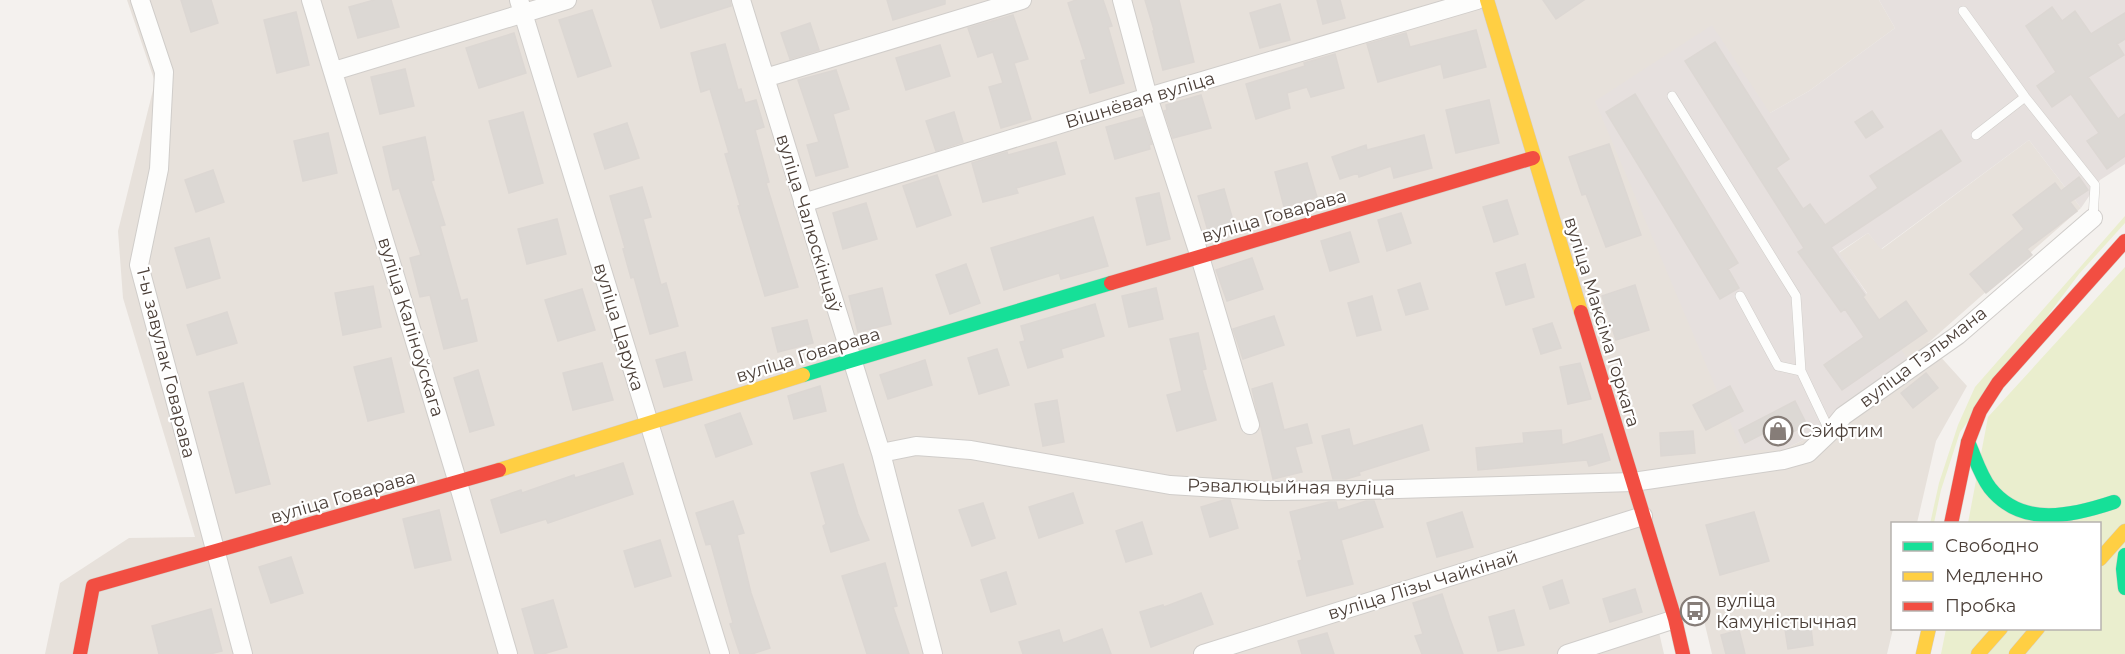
<svg xmlns="http://www.w3.org/2000/svg" width="2125" height="654" font-family="Montserrat,sans-serif">
  <rect width="100%" height="100%" fill="#f4f1ee"/>
  <path fill="#e7e1db" d="M127 0H1879L1895 28 1809 91 1770 113 1742 450H1783L1878 403 1900 350 1863 297 1867 293 1839 253 1868 233 1882 249 2029 140 2081 208 1928 343 1967 386 1936 441 1917 523 1892 524 1893 629 1887 654H1712L1699 600 1655 615 1664 654H45L60 583 129 538 195 537 123 298 118 231 155 82Z"/>
  <path fill="#e6e0de" d="M1879 0H2125V164L2100 180 2081 208 2029 140 1881 249 1868 233 1839 252 1867 294 1863 297 1915 369 1878 403 1783 450H1742L1595 101 1712 25 1770 113 1809 91 1895 28Z"/>
  <path fill="#eaeece" d="M2125 216V223L2079 274 1960 432 1941 490 1934 523 1930 524 1939 483 1958 425 1975 387Z
    M2125 267V654H1941L1946 629 2100 628V524L1968 523 1988 417Z"/>
  <path fill="#dcd8d4" stroke="#dcd7d3" stroke-width="1.5" d="M181 0H211L218 23 191 32Z
    M374 0H391L399 27 358 38 349 7Z
    M652 0H730L731 6 661 28Z
    M887 0H945V4L893 20Z
    M1076 0H1103L1112 26 1108 27 1124 83 1090 93 1081 61 1086 59 1068 3Z
    M1145 0H1179L1194 62 1163 70 1153 31 1154 30Z
    M1317 0H1340L1345 18 1323 24Z
    M1543 0H1584L1556 19Z
    M1280 4 1290 40 1260 48 1250 13Z
    M2052 7 2062 21 2075 11 2091 34 2125 13V39L2117 44 2124 55 2088 77 2118 119 2125 114V156L2107 169 2087 141 2099 133 2071 94 2052 107 2037 86 2056 72 2026 26Z
    M592 10 611 66 578 77 559 20Z
    M296 12 309 65 277 73 264 20Z
    M1013 15 1028 59 1014 63 1031 119 1001 128 989 87 1003 83 993 52 978 57 968 28Z
    M810 23 819 50 790 59 781 33Z
    M1476 30 1486 67 1444 78 1441 64 1378 82 1367 44 1406 33 1410 47Z
    M514 33 526 73 479 88 466 48Z
    M1715 42 1789 159 1776 168 1803 209 1810 204 1825 225 1878 188 1870 176 1941 130 1961 161 1831 247 1865 295 1863 297 1879 320 1906 301 1927 331 1842 390 1824 365 1864 337 1845 309 1841 312 1798 252 1804 248 1685 61Z
    M725 44 738 90 741 89 745 103 756 100 764 127 755 130 769 182 766 183 798 287 765 296 738 206 740 205 725 154 729 153 710 89 701 92 691 53Z
    M940 45 950 76 906 90 896 58Z
    M1335 54 1344 88 1311 97 1307 87 1287 93 1290 108 1256 119 1246 84 1305 66 1304 63Z
    M405 69 414 106 380 114 371 77Z
    M836 70 849 109 833 114 848 167 816 176 807 145 819 142 798 80Z
    M1635 94 1738 263 1728 269 1739 288 1720 299 1606 112Z
    M1201 95 1211 128 1173 138 1164 111 1167 110 1166 105Z
    M1489 100 1499 143 1456 153 1446 110Z
    M1872 111 1883 127 1866 138 1855 122Z
    M523 112 543 183 509 193 489 121Z
    M954 112 963 142 936 151 926 121Z
    M1143 117 1152 144 1149 145 1150 149 1115 159 1106 127Z
    M627 123 639 158 605 169 594 134Z
    M328 133 337 173 303 181 294 141Z
    M1424 135 1432 168 1394 178 1391 166 1359 177 1358 173 1340 179 1332 157 1366 145 1367 150Z
    M425 137 434 180 431 181 445 225 440 226 461 301 467 299 477 341 444 349 430 295 420 297 410 258 421 255 399 188 393 190 383 147Z
    M1056 142 1065 174 1016 188 1018 193 983 202 972 163 1007 152 1008 155Z
    M1609 144 1641 235 1606 247 1586 194 1582 195 1569 157Z
    M1307 163 1317 197 1284 207 1275 172Z
    M213 170 224 202 196 212 185 180Z
    M937 175 951 215 917 227 903 186Z
    M2079 177 2088 190 2070 202 2077 211 2027 249 2032 255 1986 293 1970 274 2024 229 2013 215 2055 183 2061 191Z
    M642 187 651 217 643 219 661 285 666 283 678 326 650 334 634 277 631 278 623 249 625 248 610 196Z
    M1224 189 1234 224 1208 231 1198 196Z
    M1159 193 1170 239 1147 245 1136 198Z
    M1507 200 1518 234 1494 242 1483 207Z
    M866 203 877 239 843 249 833 213Z
    M1401 213 1411 243 1387 251 1378 220Z
    M1093 217 1108 266 1061 279 1059 273 1004 290 991 248Z
    M557 219 566 254 527 264 518 229Z
    M1350 232 1359 262 1330 271 1321 241Z
    M209 238 220 278 187 288 175 248Z
    M1252 258 1263 289 1227 301 1216 270Z
    M966 264 980 303 950 314 936 275Z
    M1525 264 1534 297 1506 305 1496 273Z
    M1420 283 1428 309 1406 315 1398 290Z
    M1635 285 1649 330 1616 340 1602 296Z
    M373 286 381 327 343 335 335 293Z
    M882 288 891 324 858 332 849 296Z
    M1156 288 1163 319 1129 327 1122 296Z
    M582 289 595 330 558 341 545 300Z
    M1372 296 1381 330 1357 336 1348 303Z
    M1095 304 1104 336 1061 349 1063 357 1028 368 1020 342 1025 341 1021 326Z
    M227 312 237 343 197 355 187 325Z
    M1274 316 1284 345 1243 359 1233 329Z
    M807 320 813 343 778 352 772 328Z
    M1552 323 1561 348 1541 354 1533 329Z
    M1198 333 1206 369 1202 370 1216 420 1177 431 1167 395 1182 391 1170 339Z
    M997 349 1009 385 979 394 968 358Z
    M685 352 692 380 664 387 656 360Z
    M391 358 404 412 368 421 354 367Z
    M925 360 932 385 888 399 880 375Z
    M602 363 613 400 573 410 563 373Z
    M1580 363 1591 399 1568 404 1560 367Z
    M478 370 494 425 470 432 454 378Z
    M1926 373 1938 388 1913 408 1901 393Z
    M243 383 270 484 236 493 209 392Z
    M1272 383 1284 430 1307 424 1312 443 1295 447 1302 472 1273 479 1252 389Z
    M820 386 826 411 794 419 788 396Z
    M1730 386 1743 411 1706 430 1693 405Z
    M1057 400 1064 442 1043 446 1035 404Z
    M1795 401 1807 425 1775 441 1770 430 1745 443 1739 430Z
    M740 413 752 444 716 457 705 425Z
    M1422 425 1429 450 1359 472 1360 475 1346 479H1333L1322 436 1349 429 1353 446Z
    M1561 430 1562 445 1602 434 1610 460 1589 466 1587 460 1478 470 1476 448 1524 443 1523 433Z
    M1693 431 1695 453 1661 456 1660 433Z
    M623 463 633 494 548 523 546 519 501 533 491 500 521 490 522 493 574 475 575 478Z
    M843 464 858 514 869 540 831 552 823 526 826 524 811 473Z
    M1073 493 1083 523 1039 538 1029 507Z
    M1224 500H1230L1238 528 1210 537 1201 507Z
    M733 501 744 533 737 535 751 593 770 648 752 654H740L730 624 733 623 711 544 706 545 696 513Z
    M1366 501H1374L1383 527 1341 540 1353 584 1307 596 1298 561 1302 560 1290 512 1329 502H1336L1338 510Z
    M983 503 995 538 972 546 959 510Z
    M439 510 451 560 415 568 403 519Z
    M1462 512 1473 547 1437 557 1427 523Z
    M1754 512 1769 561 1720 575 1706 525Z
    M1142 522 1152 554 1126 562 1116 531Z
    M660 540 671 576 635 587 624 551Z
    M291 557 303 593 271 603 259 567Z
    M885 563 897 606 893 607 909 654H867L842 576Z
    M1006 572 1016 604 991 612 981 580Z
    M1562 580 1569 603 1550 609 1543 587Z
    M1635 589 1642 612 1610 622 1603 599Z
    M1201 593 1213 624 1151 647 1140 612 1163 605 1164 607Z
    M1442 594 1450 619 1463 654H1422L1415 636 1423 634 1413 603Z
    M553 600 567 647 543 654H535L522 609Z
    M211 609 222 651 210 654H159L152 626Z
    M1514 610 1524 645 1498 651 1489 617Z
    M1810 619 1813 645 1788 649 1784 623Z
    M1102 629 1111 654H1023L1019 642 1059 630 1063 643Z
    M1739 630 1745 654H1726L1721 635Z
    M1327 633 1334 654H1302L1298 641Z"/>
  <g fill="none" stroke-linecap="round" stroke-linejoin="round">
    <g stroke="#d0cdca" stroke-width="10">
      <path id="lane" d="M1963 11 2025 97 2095 185 2093 218
        M1672 96 1796 296 1801 371
        M1976 135 2025 97
        M1740 296 1778 366 1801 371 1830 432"/>
    </g>
    <g stroke="#d0cdca" stroke-width="20">
      <path id="street" d="M140 0 164 72 159 169 139 265 243 654
        M311 0 458 483 508 654
        M519 0 720 654
        M741 0 881 453 933 654
        M1122 0 1148 97 1200 257 1250 425
        M334 71 567 0
        M765 78 1022 0
        M803 203 1148 97 1477 0
        M881 453 916 446 971 450 1170 485 1266 491 1364 490 1633 482 1783 460 1808 453 1830 432 1843 416 1958 335 2093 218
        M1203 654 1643 516
        M1567 654 1675 619"/>
    </g>
    <g stroke="#d5cdc6" stroke-width="15">
      <path id="fast" d="M803 375 1111 283
        M1968 442C1975 457 1980 475 1990 488 2022 528 2072 516 2114 502
        M2125 555 2123 569 2125 588"/>
    </g>
    <g stroke="#d5cdc6" stroke-width="15">
      <path id="slow" d="M1487 0 1581 312
        M499 470 803 375
        M2100 559 2125 531
        M1923 654 1929 628
        M1978 654 2001 628
        M2016 654 2038 628"/>
    </g>
    <g stroke="#d5cdc6" stroke-width="15">
      <path id="jam" d="M1111 283 1533 158
        M1581 312 1675 619 1683 654
        M1951 524 1968 442 1980 411 1998 383 2125 241
        M80 654 93 586 499 470"/>
    </g>
    <use href="#lane" stroke="#fdfdfc" stroke-width="9"/>
    <use href="#street" stroke="#fdfdfc" stroke-width="18"/>
    <use href="#fast" stroke="#16e098" stroke-width="14"/>
    <use href="#slow" stroke="#ffcf43" stroke-width="14"/>
    <use href="#jam" stroke="#f24e42" stroke-width="14"/>
  </g>
  <defs>
    <g id="shop-ring" transform="scale(1.5)"><circle r="9.5" fill="#fff" stroke="#867d78" stroke-width="1.5"/><path d="M-5-2.5h2.3a2.7 3.5 0 0 1 5.4 0H5L5.5 6h-11ZM-1.5-2.5h3a1.5 2.3 0 0 0-3 0Z" fill="#867d78"/></g>
    <g id="bus-ring" transform="scale(1.5)"><circle r="9.5" fill="#fff" stroke="#867d78" stroke-width="1.5"/><path d="M-5-6H5V4H4V6H2V4H-2V6H-4V4H-5ZM-3.5-4V0h7V-4ZM-3.5 1.2v1.5H-2V1.2ZM2 1.2v1.5H3.5V1.2Z" fill="#867d78"/></g>
  </defs>
  <g fill-rule="evenodd">
    <use href="#shop-ring" x="1778" y="431"/>
    <use href="#bus-ring" x="1695" y="611"/>
  </g>
  <g text-anchor="middle" dominant-baseline="central" stroke-width="4.5" stroke-linejoin="round" paint-order="stroke">
    <g font-size="18" fill="#4b3f38" stroke="#fff">
      <text transform="translate(1140 100) rotate(-17)">Вішнёвая вуліца</text>
      <text transform="translate(1274 216) rotate(-16)">вуліца Говарава</text>
      <text transform="translate(809 223) rotate(73)">вуліца Чалюскінцаў</text>
      <text transform="translate(1602 322) rotate(73)">вуліца Максіма Горкага</text>
      <text transform="translate(411 327) rotate(73)">вуліца Каліноўскага</text>
      <text transform="translate(619 327) rotate(73)">вуліца Царука</text>
      <text transform="translate(808 355) rotate(-17)">вуліца Говарава</text>
      <text transform="translate(1923 357) rotate(-37)">вуліца Тэльмана</text>
      <text transform="translate(166 363) rotate(76)">1-ы завулак Говарава</text>
      <text transform="translate(1291 487) rotate(1)">Рэвалюцыйная вуліца</text>
      <text transform="translate(343 497) rotate(-16)">вуліца Говарава</text>
      <text transform="translate(1423 585) rotate(-17)">вуліца Лізы Чайкінай</text>
    </g>
    <g font-size="18" fill="#4b3f38" stroke="#fff" text-anchor="start">
      <text x="1799" y="431">Сэйфтим</text>
      <text x="1716" y="601">вуліца<tspan x="1716" dy="21">Камуністычная</tspan></text>
    </g>
  </g>
  <rect x="1891" y="522" width="210" height="108" fill="#ffffff" stroke="#b7b2af" stroke-width="1.5"/>
  <rect x="1903" y="542" width="30" height="9" fill="#16e098" stroke="#b7b2af" stroke-width="1.5"/>
  <text x="1945" y="552" font-size="18" fill="#4b3f38">Свободно</text>
  <rect x="1903" y="572" width="30" height="9" fill="#ffcf43" stroke="#b7b2af" stroke-width="1.5"/>
  <text x="1945" y="582" font-size="18" fill="#4b3f38">Медленно</text>
  <rect x="1903" y="602" width="30" height="9" fill="#f24e42" stroke="#b7b2af" stroke-width="1.5"/>
  <text x="1945" y="612" font-size="18" fill="#4b3f38">Пробка</text>
</svg>
